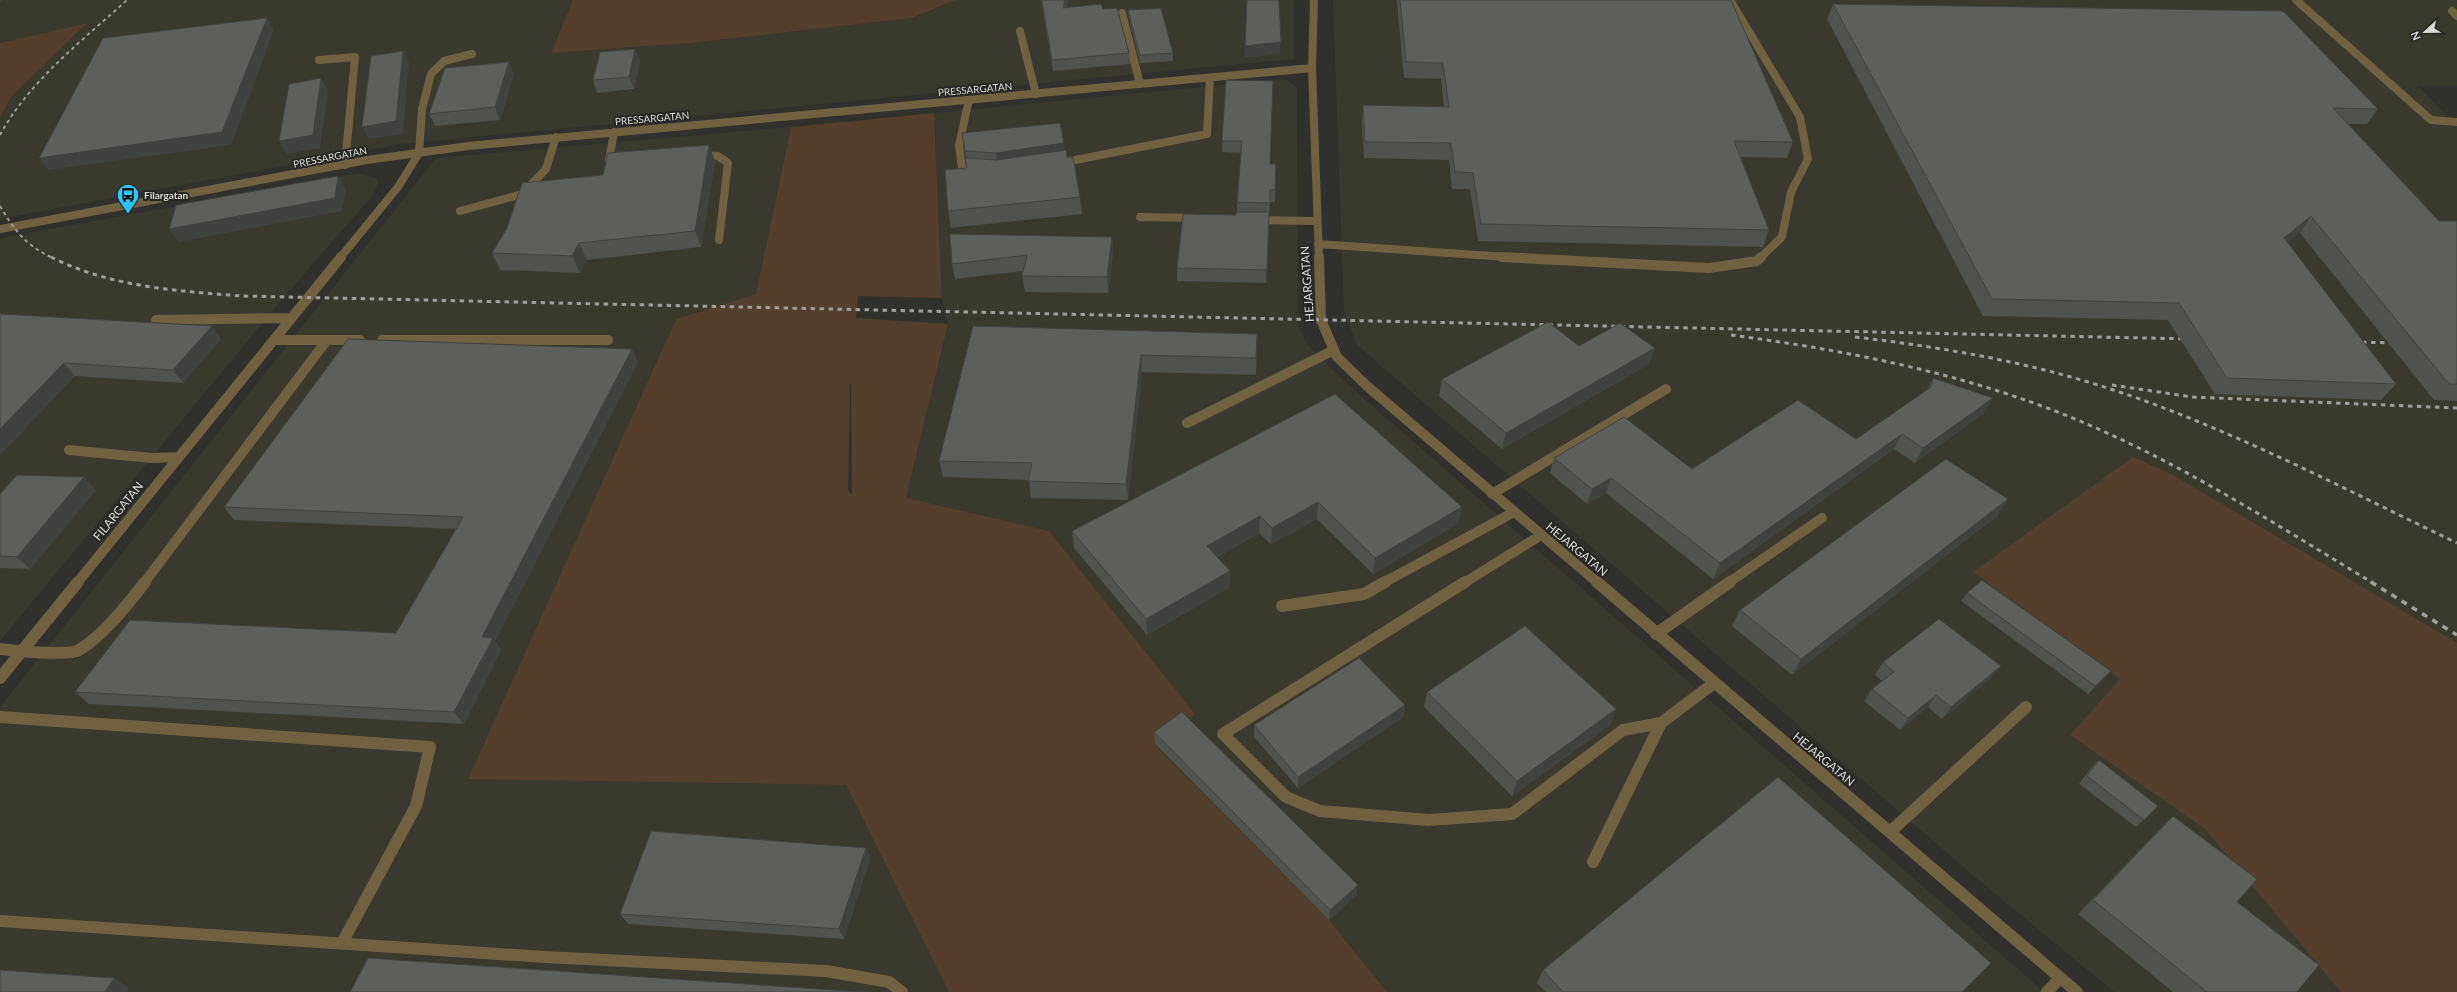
<svg xmlns="http://www.w3.org/2000/svg" width="2457" height="992" font-family="Lato,sans-serif">
  <rect width="100%" height="100%" fill="#30312c"/>
  <path fill="#39392e" d="M0 0H573L551 53 690 43 912 18 956 0H1294V59L401 144 0 219V118L11 97 87 23 0 43Z
    M1333 0H2457V86H2418L2457 126V992H2114L1975 877 1357 345 1344 311Z
    M1285 79 1297 88 1298 326 1307 344 1345 382 2044 992H1387L1329 920 1155 744 1195 714 906 498 948 324 942 298 934 113Z
    M791 127 756 295 676 319 469 779 846 785 949 992H0V707L436 158Z
    M360 173 377 179 378 184 372 196 274 309 0 641V238Z"/>
  <path fill="#533f2c" fill-rule="evenodd" d="M573 0H956L912 18 690 43 551 53Z
    M87 23 11 97 0 118V43Z
    M934 113 942 298 858 296 856 318 948 324 906 498 1049 531 1195 714 1155 745 1329 920 1387 992H949L846 785 468 779 676 319 756 294 791 127ZM850 384H851L852 495 848 490Z
    M2133 457 2173 475 2457 643V992H2341L2205 829 2070 735 2120 679 1973 572Z"/>
  <g fill="none" stroke-linecap="round" stroke-linejoin="round">
    <path stroke="#706241" stroke-width="8" d="M1314 0 1312 68 1319 258
      M1730 0 1800 117 1808 159 1791 192 1782 237 1760 258
      M2296 0 2431 120 2457 122
      M2452 11 2457 16
      M1122 13 1140 84
      M1020 31 1036 94
      M319 60 355 57 345 165
      M969 100 959 145 962 169 973 171
      M699 155 718 156 728 163 719 240
      M613 161H609L614 132
      M1060 163 1207 134 1210 78
      M460 211 522 194 546 169 556 137
      M1140 217 1195 218
      M1257 220 1317 221
      M0 229 367 160 468 146 1312 68
      M1318 244 1522 258
      M340 258 398 187 419 153 422 109 431 74 444 61 472 54"/>
    <path stroke="#706241" stroke-width="10" d="M1319 257 1321 320 1337 357 1367 386 1598 583
      M1502 257 1709 268 1757 261 1761 257
      M156 320 291 318
      M274 340H360
      M382 340H608
      M1187 423 1334 350
      M69 450 152 458 179 457
      M1492 494 1666 389
      M77 583 341 257
      M144 583 327 340
      M1383 583 1514 512
      M1464 583 1541 535
      M1728 583 1822 518"/>
    <path stroke="#706241" stroke-width="12" d="M1465 582 1223 734 1286 797 1320 811 1429 820 1512 814 1623 730 1661 723 1714 683
      M1597 582 2077 992
      M1282 606 1364 594 1385 582
      M1656 634 1730 582
      M0 649C13 651 70 656 79 650 103 636 128 604 145 582
      M0 678 78 582
      M0 717 430 747 416 806 342 943
      M1890 832 2026 707
      M1593 862 1661 723
      M0 921 545 957 826 971 889 982 902 992
      M2047 992 2060 978"/>
    <path stroke="#9fa09c" stroke-width="2" stroke-dasharray="3.5 3.5" stroke-linecap="butt" d="M0 135C30 80 82 41 127 0
      M0 206C15 231 26 246 53 258"/>
    <path stroke="#9fa09c" stroke-width="3" stroke-dasharray="4.5 4.5" stroke-linecap="butt" d="M51 257C110 287 177 291 242 296L2191 339
      M1731 335C1859 352 1987 378 2105 432 2198 474 2285 530 2373 583
      M1855 337C1933 346 2010 359 2085 381 2215 420 2336 485 2457 543
      M2353 342 2399 343
      M2112 385 2192 397 2457 408"/>
    <path stroke="#9fa09c" stroke-width="3.5" stroke-dasharray="6 6" stroke-linecap="butt" d="M2371 582 2457 635"/>
  </g>
  <path fill="#4f524d" d="M1041 0H1068L1067 7 1103 9 1129 53 1130 64 1053 71Z
    M1397 0H1731L1793 142 1787 158 1741 157 1769 230 1763 247 1478 241 1470 189H1452L1449 160 1364 158 1362 121 1363 105 1444 107 1441 79 1404 78 1397 3Z
    M1833 4 2378 109 2367 124H2348L2439 221H2457V401L2434 400 2300 233 2287 242 2396 384 2381 400 2215 394 2168 320 1983 316 1827 19Z
    M1128 10 1173 53V61L1140 63 1129 18Z
    M635 49 640 61 634 89 597 93 593 80Z
    M514 74 500 120 435 126 429 114Z
    M1226 80 1276 176 1275 202H1270L1266 283 1177 281V268L1236 215 1237 212V202L1241 153 1222 152V141Z
    M1065 150 1080 197 1082 214 951 228 948 211 967 168 965 151Z
    M715 161 701 247 587 260 580 273 500 270 492 253 507 228 603 175Z
    M1112 237 1113 252 1108 293 1025 292 1022 276 1023 271 955 279 952 264Z
    M0 314 212 326 221 339 183 383 75 376 0 455Z
    M973 326 1257 334 1256 375 1142 372 1128 500 1031 498 1029 480 943 477 939 461Z
    M1579 346 1655 348 1649 364 1502 449 1439 396 1442 379Z
    M632 349 638 362 495 641 501 650 464 724 89 704 75 692 396 633 456 529 234 520 224 507Z
    M1933 378 1984 413 1915 463 1894 449 1713 579 1606 493 1587 504 1550 473 1554 458 1692 469 1856 439 1927 390Z
    M1335 394 1459 523 1373 574 1317 519 1271 544 1259 533 1217 557 1230 571V587L1147 635 1074 548 1072 531Z
    M96 490 30 569 0 568V494Z
    M2008 499 1997 516 1792 675 1732 626 1740 610Z
    M1967 593 2104 679 2088 694 1961 601Z
    M1883 662 1991 678 1942 719 1928 707 1900 730 1864 701 1872 689 1882 681 1875 675Z
    M1427 692 1616 709 1610 725 1512 796 1424 707Z
    M1405 705 1403 717 1298 788 1254 737V725Z
    M1154 732 1356 896 1329 920 1155 744Z
    M2099 760 2158 806 2136 827 2079 784 2091 768Z
    M2173 816 2237 902 2297 992H2173L2078 914 2158 831Z
    M866 848 870 859 844 939 628 924 620 914Z
    M1543 970 1962 992H1546L1537 983Z"/>
  <path fill="#40423f" d="M0 0H4L0 3Z
    M1065 0H1068L1064 19 1063 8Z
    M267 18 274 30 231 145 48 170 39 158Z
    M1281 42 1280 54 1245 58V46Z
    M635 49 640 61 634 89 629 77Z
    M403 51 409 63 403 134 369 139 362 127Z
    M509 62 514 74 500 120 495 107Z
    M321 78 328 91 320 148 287 154 279 141Z
    M1064 143 1065 156 998 166 996 153Z
    M709 145 715 161 701 247 695 231Z
    M338 176 346 189 342 211 179 242 169 229Z
    M2311 216 2300 233 2272 254 2284 238Z
    M1112 237 1113 252 1108 293 1107 277Z
    M579 243 587 260 580 273 572 256Z
    M212 326 221 339 183 383 173 370Z
    M1655 348 1649 364 1502 449 1506 433Z
    M632 349 638 362 495 641 501 650 464 724 454 712 482 637Z
    M1141 355 1142 372 1128 500 1126 484Z
    M64 363 75 376 0 455V429Z
    M1993 398 1984 413 1915 463 1923 448Z
    M1902 434 1894 449 1713 579 1720 563Z
    M84 477 96 490 30 569 17 557Z
    M1611 478 1606 493 1587 504 1592 489Z
    M2008 499 1997 516 1792 675 1801 659Z
    M1318 502 1317 519 1271 544 1272 528Z
    M1462 507 1459 523 1373 574 1375 558Z
    M1260 516 1259 533 1207 562V546Z
    M1230 571V587L1147 635 1146 619Z
    M2001 666 1991 678 1942 719 1951 707Z
    M2111 671 2104 679 2088 694 2095 686Z
    M1936 695 1928 707 1900 730 1908 718Z
    M1405 705 1403 717 1298 788V777Z
    M1616 709 1610 725 1512 796 1517 781Z
    M866 848 870 859 844 939 839 929Z
    M1358 885 1356 896 1329 920 1330 910Z
    M114 978 129 988 127 992H105Z"/>
  <path fill="#5c5f5a" stroke="#40423f" d="M1042 0H1065L1063 8 1101 4 1103 9 1117 8 1129 53 1052 60Z
    M1247 0H1279L1281 42 1245 46Z
    M1400 0H1731L1793 142 1734 141 1769 230 1481 224 1473 173 1455 172 1451 143 1365 142 1363 105 1449 107 1443 63 1406 62Z
    M1833 4 2283 11 2378 109 2333 108 2439 221H2457V384H2449L2311 216 2284 238 2396 384 2227 378 2179 303 1992 299Z
    M1161 8 1173 53 1140 55 1128 10Z
    M267 18 222 132 39 158 103 38Z
    M635 49 629 77 593 80 600 52Z
    M403 51 396 121 362 127 371 56Z
    M509 62 495 107 429 114 445 68Z
    M321 78 313 135 279 141 289 84Z
    M1226 80 1273 81 1270 164H1276L1275 190H1270V203L1237 202 1242 141H1222Z
    M1060 123 1064 143 996 153 965 151 962 133Z
    M709 145 695 231 579 243 572 256 492 253 507 228 522 183 603 175 608 153Z
    M1066 150 1067 157H1073L1080 197 948 211 945 170 967 168 965 158 996 160Z
    M338 176 335 198 169 229 176 205Z
    M1236 212H1269L1267 270 1177 268 1183 214 1236 215Z
    M950 234 1112 237 1107 277 1022 276 1027 255 952 264Z
    M0 314 212 326 173 370 64 363 0 429Z
    M1548 322 1579 346 1620 323 1655 348 1506 433 1442 379Z
    M973 326 1257 334 1256 358 1141 355 1126 484 1028 481 1032 463 939 461Z
    M348 339 632 349 482 637 493 638 454 712 75 692 130 620 396 633 463 517 224 507Z
    M1933 378 1993 398 1923 448 1902 434 1720 563 1611 478 1592 489 1554 458 1624 417 1692 469 1798 400 1856 439 1931 387Z
    M1335 394 1462 507 1375 558 1318 502 1272 528 1260 516 1207 546 1230 571 1146 619 1072 531Z
    M1946 459 2008 499 1801 659 1740 610Z
    M17 475 84 477 17 557 0 556V494Z
    M1982 580 2111 671 2095 686 1967 593Z
    M1939 619 2001 666 1951 707 1936 695 1908 718 1872 689 1894 672 1883 662Z
    M1525 626 1616 709 1517 781 1427 692Z
    M1359 658 1405 705 1298 777 1254 725Z
    M1182 712 1358 885 1330 910 1154 732Z
    M2099 760 2158 806 2144 820 2087 776Z
    M1778 777 1991 963 1962 992H1563L1543 970Z
    M2173 816 2257 879 2237 902 2319 965 2297 992H2207L2093 900Z
    M651 831 866 848 839 929 620 914Z
    M368 958 863 992H350Z
    M0 970 114 978 105 992H0Z"/>
  <defs>
    <g id="bus-pin" transform="scale(1.15)"><path d="M0 17L-7.5 6A9.5 9.5 0 1 1 7.5 6Z" fill="#28c8ff" stroke="#262722"/><path d="M-5-6H5V4H4V6H2V4H-2V6H-4V4H-5ZM-3.5-4V0h7V-4ZM-3.5 1.2v1.5H-2V1.2ZM2 1.2v1.5H3.5V1.2Z" fill="#111"/></g>
  </defs>
  <g fill-rule="evenodd">
    <use href="#bus-pin" x="128" y="195"/>
  </g>
  <g text-anchor="middle" dominant-baseline="central" stroke-width="4" stroke-linejoin="round" paint-order="stroke">
    <g font-size="10" fill="#dadbd7" stroke="#262722">
      <text transform="translate(975 89) rotate(-5)">PRESSARGATAN</text>
      <text transform="translate(652 118) rotate(-5)">PRESSARGATAN</text>
      <text transform="translate(330 157) rotate(-11)">PRESSARGATAN</text>
    </g>
    <g font-size="10" font-weight="bold" fill="#dadbd7" stroke="#262722" text-anchor="start">
      <text x="144" y="195">Filargatan</text>
    </g>
    <g font-size="12" fill="#dadbd7" stroke="#262722">
      <text transform="translate(1307 284) rotate(-94)">HEJARGATAN</text>
      <text transform="translate(118 511) rotate(-51)">FILARGATAN</text>
      <text transform="translate(1577 549) rotate(40)">HEJARGATAN</text>
      <text transform="translate(1824 759) rotate(40)">HEJARGATAN</text>
    </g>
  </g>
  <g transform="translate(2425 32) rotate(248)" stroke="#262722" stroke-width="3" paint-order="stroke">
  <path d="M0-3L7 15L0 10L-7 15Z" fill="#dadbd7"/>
  <text y="-6" font-size="11" font-weight="bold" text-anchor="middle" fill="#dadbd7">N</text>
  </g>
</svg>
